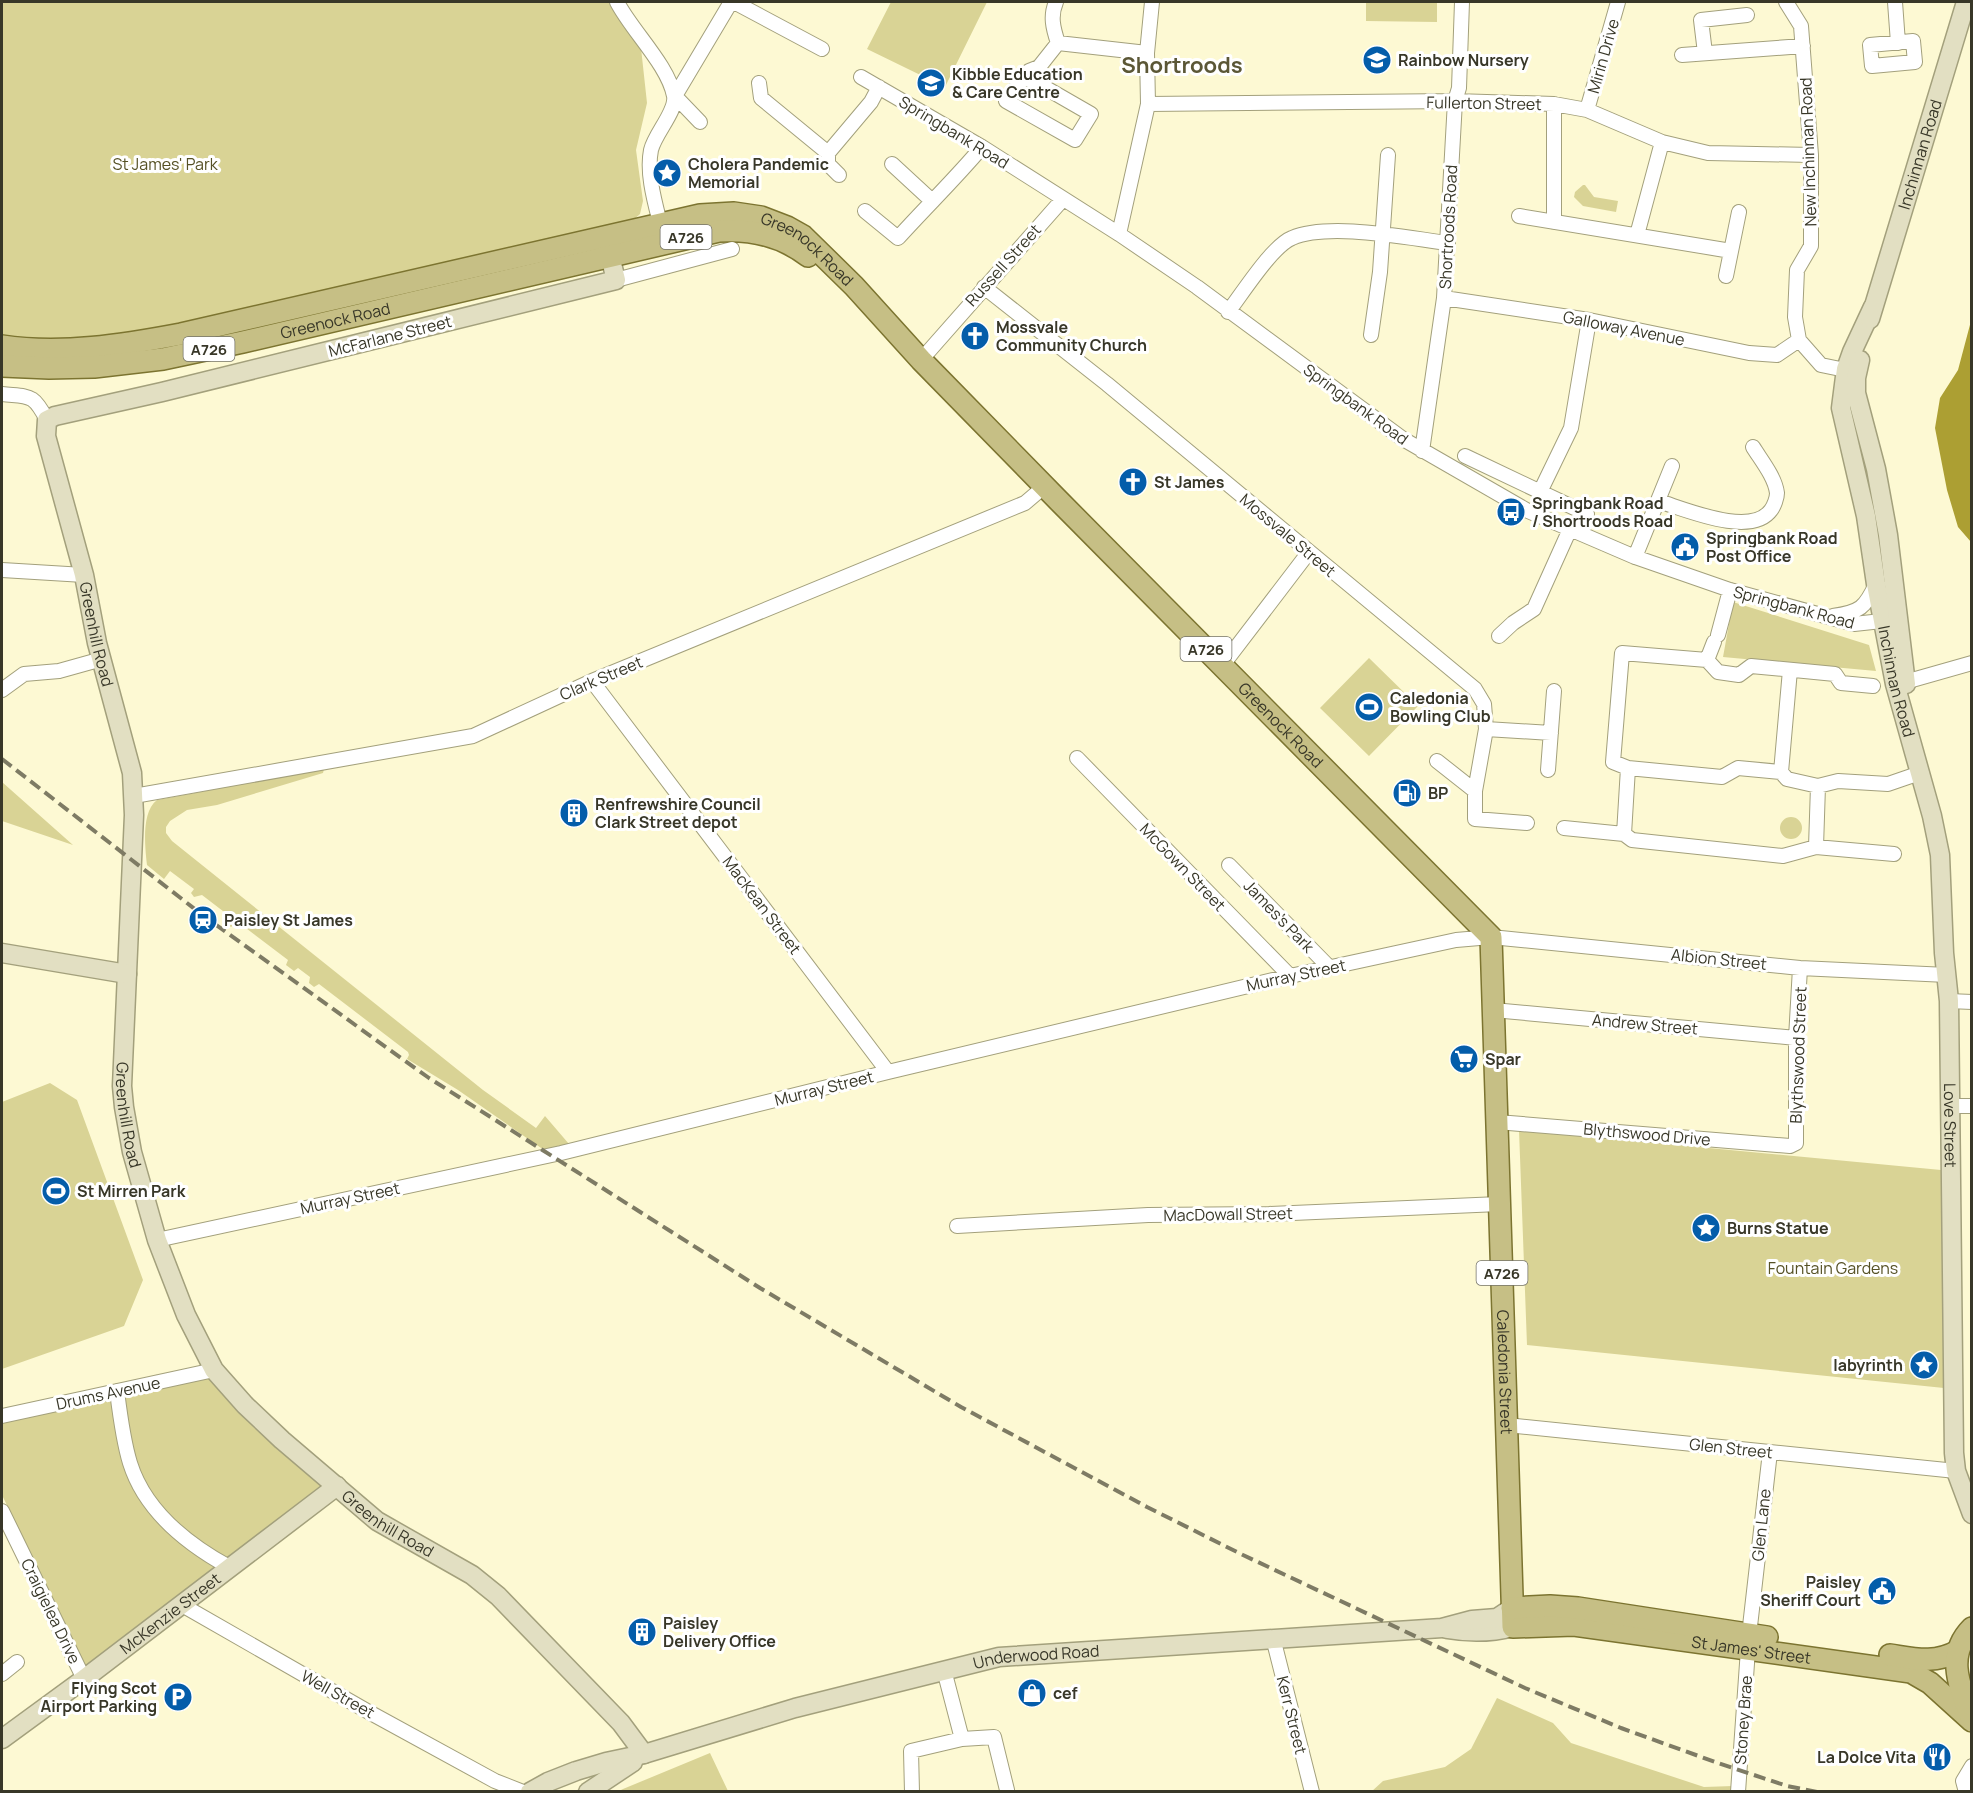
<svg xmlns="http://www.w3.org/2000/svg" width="1973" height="1793" font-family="Manrope,sans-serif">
  <rect width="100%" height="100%" fill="#fdf9d3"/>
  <path fill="#d9d395" d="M2 2H610L641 48 647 103 636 150 643 201 640 214 630 223 114 338 2 340Z
    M891 2H987L945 87 867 49Z
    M1366 2H1437V22L1366 21Z
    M1583 185H1585L1594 197 1618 201 1616 212 1583 206 1574 197 1575 192Z
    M1733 602 1869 645 1876 671 1723 657Z
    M1369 658 1418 706 1369 756 1320 708Z
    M324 769 323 773 217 805 187 810 170 821 166 827V833L172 841 483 1090 536 1128 545 1116 569 1144 565 1147 544 1150 458 1090 407 1059 409 1055 408 1052 319 984 314 987 309 983 310 977 298 968 294 971 286 965 288 960 238 922 231 927 226 923 232 918 202 895 194 897 191 893 194 889 170 871 164 879 147 865C145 847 141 812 157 800Z
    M2 782 73 845 2 821Z
    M1780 828a11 11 0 1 1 22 0a11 11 0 1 1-22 0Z
    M50 1083 77 1100 143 1280 124 1326 2 1369V1102Z
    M1519 1130 1941 1170 1944 1388 1527 1345Z
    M212 1374 228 1400 327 1486 86 1669 2 1495V1420Z
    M1497 1698 1553 1723 1571 1743 1704 1787 1733 1786 1732 1792H1371L1383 1781 1445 1767 1471 1749Z
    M710 1753 728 1791H619L623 1789Z"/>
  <path fill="#ac9f33" d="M1971 321V542L1958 527 1947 490 1935 428 1940 398 1958 370Z"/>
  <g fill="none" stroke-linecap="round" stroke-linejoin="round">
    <g stroke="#a3a07c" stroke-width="16">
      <path id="street" d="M617 2C632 31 668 65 674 96 677 111 655 133 651 150 646 175 656 206 662 231
        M734 2 822 49
        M1056 2C1050 16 1053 28 1058 43L1147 53
        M1786 2 1801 26 1811 155V246L1797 270 1795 317 1799 340 1821 365 1855 372
        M1895 2 1898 43
        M1913 41 1915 62 1872 66 1870 45Z
        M1705 53 1701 20 1747 15
        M1682 55 1803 46
        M1025 76 1091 114 1075 140 1006 101 1029 71 1039 67 1058 43
        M861 77 982 147 1119 234 1197 287 1403 439 1528 511 1635 557 1730 590 1854 624 1891 620
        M759 83 761 98 828 153
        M675 96 731 2
        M675 96 700 122
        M1148 104 1455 101 1554 104 1587 110 1662 142 1708 153 1811 155
        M1587 110 1618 2
        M892 164 931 200
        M839 175 828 164V153L871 102 879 87
        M865 211 898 238C926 207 955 179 982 147
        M1519 216 1731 251
        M1554 222V104
        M1119 234 1148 104 1147 53 1152 2
        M1637 235 1662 142
        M1726 276 1739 212
        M616 280 732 249
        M984 287 1107 384 1475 689 1484 704 1486 729
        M1444 298 1589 320 1749 353 1777 355 1799 340
        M1228 312C1242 294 1272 246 1292 238 1329 222 1407 238 1448 243
        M1371 335 1380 272 1388 155
        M921 360 1063 199
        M2 394C30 397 33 393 47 420
        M1422 451 1444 298 1455 101 1459 88 1462 2
        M1465 456 1587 514
        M1540 492 1571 428 1589 320
        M1658 501C1685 509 1751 538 1771 510 1774 506 1777 498 1777 493 1775 477 1761 460 1753 447
        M1635 557 1672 466
        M2 570 84 575
        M1833 616C1860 612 1865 608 1876 584
        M1718 635 1730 590
        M1499 636 1513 623 1534 609 1570 529
        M1707 660 1622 653 1613 762 1628 768 1722 777 1738 768 1781 772 1787 779 1818 786 1838 781 1888 784 1920 773
        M1707 660 1718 672 1739 675 1751 666 1835 674 1841 683 1873 686
        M1707 660 1714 642
        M1222 666 1309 552
        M592 681 888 1072
        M1898 684 1972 663
        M2 690 24 674 59 671 102 659
        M1077 758 1290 976
        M1437 761 1475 791
        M1628 768 1624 834 1632 840 1783 856 1816 847 1894 854
        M1548 770 1554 691
        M1781 772 1790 670
        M134 796 473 736 592 681 1025 503 1045 486
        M1527 823 1475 819V791L1486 729 1551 733
        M1564 828 1624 834
        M1816 847 1818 786
        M1229 865 1329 967
        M1949 1001 1972 1002
        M1493 1010 1796 1038
        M1951 1106H1972
        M1497 1122 1790 1146 1796 1143V1038L1800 968
        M957 1226 1148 1215 1269 1214 1499 1204
        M157 1240 561 1153 888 1072 1290 976 1456 940 1491 937 1800 968 1947 975
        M117 1391C120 1415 123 1440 130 1463 145 1511 187 1544 229 1567
        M2 1416 214 1370
        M1507 1425 1956 1471
        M2 1511 84 1679
        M182 1605 367 1711 495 1781 523 1792
        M1749 1635 1770 1452
        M1273 1638 1312 1792
        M944 1670 962 1739 994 1737 1007 1790
        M2 1674 17 1662
        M912 1792 911 1751 962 1739
        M1738 1792 1748 1649
        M1966 1792 1963 1781 1972 1766"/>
    </g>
    <g stroke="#a3a07c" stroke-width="21">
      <g id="secondary">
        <path id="s1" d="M607 244 616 280 162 392 55 416 47 420 46 436 84 575 97 643 132 773 134 815 122 1086 124 1107 132 1152 157 1240 186 1315 214 1370 245 1405 282 1440 377 1521 472 1575 498 1596 621 1723 644 1754"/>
        <path id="s2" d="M1873 307 1852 352 1846 369 1841 408 1866 516 1876 584 1895 684 1932 816 1940 855 1944 953 1949 1001 1954 1453 1956 1471 1972 1514"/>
        <path id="s3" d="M1870 319 1966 2"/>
        <path d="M1860 360 1856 378V393L1876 469 1888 535 1906 684"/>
        <path d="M2 953 127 974"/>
        <path d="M1447 1629C1470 1633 1490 1633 1513 1627"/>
        <path id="s4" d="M2 1739 84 1679 337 1486"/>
        <path id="s5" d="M530 1792 548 1782 576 1771 606 1762 644 1754 795 1708 999 1657 1442 1628 1472 1620 1497 1618 1512 1608"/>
        <path d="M588 1792 633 1762"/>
      </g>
    </g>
    <g stroke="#7c7430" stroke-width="24">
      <g id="primary">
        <path id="s6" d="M2 346C61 355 123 345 181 334L700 215 734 213 761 217 787 227 803 236 854 286 921 360 1059 501 1491 937 1513 1627 1574 1625 1911 1672 1930 1683 1972 1721"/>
        <path id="s7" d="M2 366 49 368 94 367 163 359 243 342 719 231C751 229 782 236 808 256"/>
        <path d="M1512 1608 1550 1606 1578 1608 1767 1637"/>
        <path d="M1890 1655C1916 1659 1934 1664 1958 1651"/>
        <path d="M1971 1717C1960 1687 1945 1655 1972 1628"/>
      </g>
    </g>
    <use href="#street" stroke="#fff" stroke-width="14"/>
    <use href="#secondary" stroke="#e2dfc2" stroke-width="18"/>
    <use href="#primary" stroke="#c6bf85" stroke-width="21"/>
    <path stroke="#7e7b64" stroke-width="4" stroke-dasharray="12 6" stroke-linecap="butt" d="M2 759 205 917 429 1078 760 1288 961 1407 1147 1507 1243 1555 1525 1688 1621 1728 1718 1763 1787 1786 1817 1792"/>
  </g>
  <defs>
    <g id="school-disc" transform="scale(1.5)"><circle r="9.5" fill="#045daa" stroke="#fff"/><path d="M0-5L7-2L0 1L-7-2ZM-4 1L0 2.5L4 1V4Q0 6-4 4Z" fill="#fff"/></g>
    <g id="sight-disc" transform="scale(1.5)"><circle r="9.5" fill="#045daa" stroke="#fff"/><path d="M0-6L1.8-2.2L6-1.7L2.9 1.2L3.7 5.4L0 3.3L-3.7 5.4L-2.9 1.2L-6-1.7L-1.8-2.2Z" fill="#fff"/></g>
    <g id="church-disc" transform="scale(1.5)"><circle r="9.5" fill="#045daa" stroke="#fff"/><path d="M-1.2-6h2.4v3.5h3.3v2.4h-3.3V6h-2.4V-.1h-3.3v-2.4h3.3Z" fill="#fff"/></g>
    <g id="bus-disc" transform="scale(1.5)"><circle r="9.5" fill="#045daa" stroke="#fff"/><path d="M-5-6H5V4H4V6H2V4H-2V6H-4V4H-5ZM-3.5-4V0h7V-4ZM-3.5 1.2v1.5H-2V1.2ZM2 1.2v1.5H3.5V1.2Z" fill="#fff"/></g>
    <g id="civic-disc" transform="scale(1.5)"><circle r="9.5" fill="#045daa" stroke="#fff"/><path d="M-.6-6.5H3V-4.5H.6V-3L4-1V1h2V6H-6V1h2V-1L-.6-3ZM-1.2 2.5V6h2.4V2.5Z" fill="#fff"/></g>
    <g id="stadium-disc" transform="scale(1.5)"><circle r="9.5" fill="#045daa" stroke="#fff"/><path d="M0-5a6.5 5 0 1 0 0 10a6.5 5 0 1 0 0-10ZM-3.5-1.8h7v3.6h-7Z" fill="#fff"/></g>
    <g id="fuel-disc" transform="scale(1.5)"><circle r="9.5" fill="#045daa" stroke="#fff"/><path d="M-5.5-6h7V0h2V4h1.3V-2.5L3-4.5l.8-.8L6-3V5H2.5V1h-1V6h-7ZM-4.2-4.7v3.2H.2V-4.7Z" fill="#fff"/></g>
    <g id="building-disc" transform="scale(1.5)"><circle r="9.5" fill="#045daa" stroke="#fff"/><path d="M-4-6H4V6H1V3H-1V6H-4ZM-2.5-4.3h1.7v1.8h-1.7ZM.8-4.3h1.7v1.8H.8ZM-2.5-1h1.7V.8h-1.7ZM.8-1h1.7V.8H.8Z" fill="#fff"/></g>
    <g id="station-disc" transform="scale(1.5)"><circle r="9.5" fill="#045daa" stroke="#fff"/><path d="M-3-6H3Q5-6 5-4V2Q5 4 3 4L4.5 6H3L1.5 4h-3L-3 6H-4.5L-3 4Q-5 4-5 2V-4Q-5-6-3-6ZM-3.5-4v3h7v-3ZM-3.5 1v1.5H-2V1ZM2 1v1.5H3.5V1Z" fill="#fff"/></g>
    <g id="supermarket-disc" transform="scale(1.5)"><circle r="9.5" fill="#045daa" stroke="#fff"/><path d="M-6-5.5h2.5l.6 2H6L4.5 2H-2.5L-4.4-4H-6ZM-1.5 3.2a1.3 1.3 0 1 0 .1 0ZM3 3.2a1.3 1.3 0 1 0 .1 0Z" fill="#fff"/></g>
    <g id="shop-disc" transform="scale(1.5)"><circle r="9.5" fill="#045daa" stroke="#fff"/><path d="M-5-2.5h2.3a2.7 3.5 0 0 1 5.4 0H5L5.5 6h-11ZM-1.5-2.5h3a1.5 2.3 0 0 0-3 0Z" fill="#fff"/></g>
    <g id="parking-disc" transform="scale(1.5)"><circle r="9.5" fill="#045daa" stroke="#fff"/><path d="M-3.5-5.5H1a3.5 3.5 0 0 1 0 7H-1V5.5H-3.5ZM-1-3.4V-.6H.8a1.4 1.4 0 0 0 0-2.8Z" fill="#fff"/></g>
    <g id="restaurant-disc" transform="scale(1.5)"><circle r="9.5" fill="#045daa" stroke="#fff"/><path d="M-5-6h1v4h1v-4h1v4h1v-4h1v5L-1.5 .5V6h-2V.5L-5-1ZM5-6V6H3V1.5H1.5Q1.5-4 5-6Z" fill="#fff"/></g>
  </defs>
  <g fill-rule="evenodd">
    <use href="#school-disc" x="1377" y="60"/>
    <use href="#school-disc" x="931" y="83"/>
    <use href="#sight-disc" x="667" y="173"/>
    <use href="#church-disc" x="975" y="336"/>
    <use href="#church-disc" x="1133" y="482"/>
    <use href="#bus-disc" x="1511" y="512"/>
    <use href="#civic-disc" x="1685" y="547"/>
    <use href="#stadium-disc" x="1369" y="707"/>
    <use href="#fuel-disc" x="1407" y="793"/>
    <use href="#building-disc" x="574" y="813"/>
    <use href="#station-disc" x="203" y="920"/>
    <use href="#supermarket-disc" x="1464" y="1059"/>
    <use href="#stadium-disc" x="56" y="1191"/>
    <use href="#sight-disc" x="1706" y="1228"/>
    <use href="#sight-disc" x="1924" y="1365"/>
    <use href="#civic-disc" x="1882" y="1591"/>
    <use href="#building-disc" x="642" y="1632"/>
    <use href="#shop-disc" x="1032" y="1693"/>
    <use href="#parking-disc" x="178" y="1697"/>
    <use href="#restaurant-disc" x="1937" y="1757"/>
  </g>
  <g text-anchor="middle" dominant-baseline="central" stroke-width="6" stroke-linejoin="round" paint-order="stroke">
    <g fill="#fff" stroke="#747368" stroke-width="1.5">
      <rect x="660.5" y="225" width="51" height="24" rx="4.5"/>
      <rect x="183.5" y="337" width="51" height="24" rx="4.5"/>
      <rect x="1180.5" y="637" width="51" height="24" rx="4.5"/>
      <rect x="1476.5" y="1261" width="51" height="24" rx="4.5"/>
    </g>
    <g font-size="15" font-weight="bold" fill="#383728">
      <text x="686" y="237">A726</text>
      <text x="209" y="349">A726</text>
      <text x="1206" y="649">A726</text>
      <text x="1502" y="1273">A726</text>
    </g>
    <g font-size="16" fill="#383728" stroke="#fff">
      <text transform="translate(1603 56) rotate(-74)">Mirin Drive</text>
      <text transform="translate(1484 103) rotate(1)">Fullerton Street</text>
      <text transform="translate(954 132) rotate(31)">Springbank Road</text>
      <text transform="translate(1808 152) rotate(-92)">New Inchinnan Road</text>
      <text stroke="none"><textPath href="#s3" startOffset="172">Inchinnan Road</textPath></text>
      <text transform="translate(1448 227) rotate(-87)">Shortroods Road</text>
      <text stroke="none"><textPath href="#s6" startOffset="831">Greenock Road</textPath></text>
      <text transform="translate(1003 265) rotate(-48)">Russell Street</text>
      <text stroke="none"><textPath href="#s7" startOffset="338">Greenock Road</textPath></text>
      <text transform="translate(1624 328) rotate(11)">Galloway Avenue</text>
      <text transform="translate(390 336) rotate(-14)">McFarlane Street</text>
      <text transform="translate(1356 404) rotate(36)">Springbank Road</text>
      <text transform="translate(1288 535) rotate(40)">Mossvale Street</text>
      <text transform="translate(1794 607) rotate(15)">Springbank Road</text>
      <text stroke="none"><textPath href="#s1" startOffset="844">Greenhill Road</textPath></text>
      <text stroke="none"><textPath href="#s2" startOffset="386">Inchinnan Road</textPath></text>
      <text transform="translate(601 678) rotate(-23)">Clark Street</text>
      <text stroke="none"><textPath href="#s6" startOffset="1504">Greenock Road</textPath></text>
      <text transform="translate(1183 867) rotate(46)">McGown Street</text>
      <text transform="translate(762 905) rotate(53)">MacKean Street</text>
      <text transform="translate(1279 916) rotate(46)">James's Park</text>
      <text transform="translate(1719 959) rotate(6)">Albion Street</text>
      <text transform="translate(1296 975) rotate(-12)">Murray Street</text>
      <text transform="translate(1645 1024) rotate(5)">Andrew Street</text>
      <text transform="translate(1798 1055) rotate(-88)">Blythswood Street</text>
      <text transform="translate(824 1088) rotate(-14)">Murray Street</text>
      <text stroke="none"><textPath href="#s1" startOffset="1330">Greenhill Road</textPath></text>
      <text stroke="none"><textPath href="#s2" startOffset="836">Love Street</textPath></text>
      <text transform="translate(1647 1134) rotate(5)">Blythswood Drive</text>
      <text transform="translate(350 1198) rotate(-12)">Murray Street</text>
      <text transform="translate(1228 1214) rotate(-1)">MacDowall Street</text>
      <text stroke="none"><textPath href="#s6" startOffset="2238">Caledonia Street</textPath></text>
      <text transform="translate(108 1393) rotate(-12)">Drums Avenue</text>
      <text transform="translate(1731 1448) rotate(6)">Glen Street</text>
      <text stroke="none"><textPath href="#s1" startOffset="1834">Greenhill Road</textPath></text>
      <text transform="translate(1761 1525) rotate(-84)">Glen Lane</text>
      <text transform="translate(51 1611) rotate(64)">Craigielea Drive</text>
      <text stroke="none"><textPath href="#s4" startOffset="210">McKenzie Street</textPath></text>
      <text stroke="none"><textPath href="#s6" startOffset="2733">St James' Street</textPath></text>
      <text stroke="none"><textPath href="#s5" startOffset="526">Underwood Road</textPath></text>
      <text transform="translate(338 1694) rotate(29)">Well Street</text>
      <text transform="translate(1292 1715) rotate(76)">Kerr Street</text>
      <text transform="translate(1743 1720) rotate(-86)">Stoney Brae</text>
    </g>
    <g font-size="16" font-weight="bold" fill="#383728" stroke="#fff" text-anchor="start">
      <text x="1398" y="60">Rainbow Nursery</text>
      <text x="952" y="74">Kibble Education<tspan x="952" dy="18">&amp; Care Centre</tspan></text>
      <text x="688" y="164">Cholera Pandemic<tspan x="688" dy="18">Memorial</tspan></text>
      <text x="996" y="327">Mossvale<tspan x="996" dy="18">Community Church</tspan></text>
      <text x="1154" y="482">St James</text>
      <text x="1532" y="503">Springbank Road<tspan x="1532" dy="18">/ Shortroods Road</tspan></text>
      <text x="1706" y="538">Springbank Road<tspan x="1706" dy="18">Post Office</tspan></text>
      <text x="1390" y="698">Caledonia<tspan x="1390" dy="18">Bowling Club</tspan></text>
      <text x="1428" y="793">BP</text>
      <text x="595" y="804">Renfrewshire Council<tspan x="595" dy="18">Clark Street depot</tspan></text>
      <text x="224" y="920">Paisley St James</text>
      <text x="1485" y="1059">Spar</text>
      <text x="77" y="1191">St Mirren Park</text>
      <text x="1727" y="1228">Burns Statue</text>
      <text x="1903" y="1365" text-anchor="end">labyrinth</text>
      <text x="1861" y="1582" text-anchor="end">Paisley<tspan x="1861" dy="18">Sheriff Court</tspan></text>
      <text x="663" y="1623">Paisley<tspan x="663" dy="18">Delivery Office</tspan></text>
      <text x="157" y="1688" text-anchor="end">Flying Scot<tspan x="157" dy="18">Airport Parking</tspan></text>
      <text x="1053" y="1693">cef</text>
      <text x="1916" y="1757" text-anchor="end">La Dolce Vita</text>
    </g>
    <g font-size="16" fill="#565125" stroke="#fff">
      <text x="165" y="164">St James' Park</text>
      <text x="1833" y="1268">Fountain Gardens</text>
    </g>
    <g font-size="22" font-weight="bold" fill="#5b5736" stroke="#fff">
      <text x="1182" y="65">Shortroods</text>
    </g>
  </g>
  <rect width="1973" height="1793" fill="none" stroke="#383728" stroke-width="6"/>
</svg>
